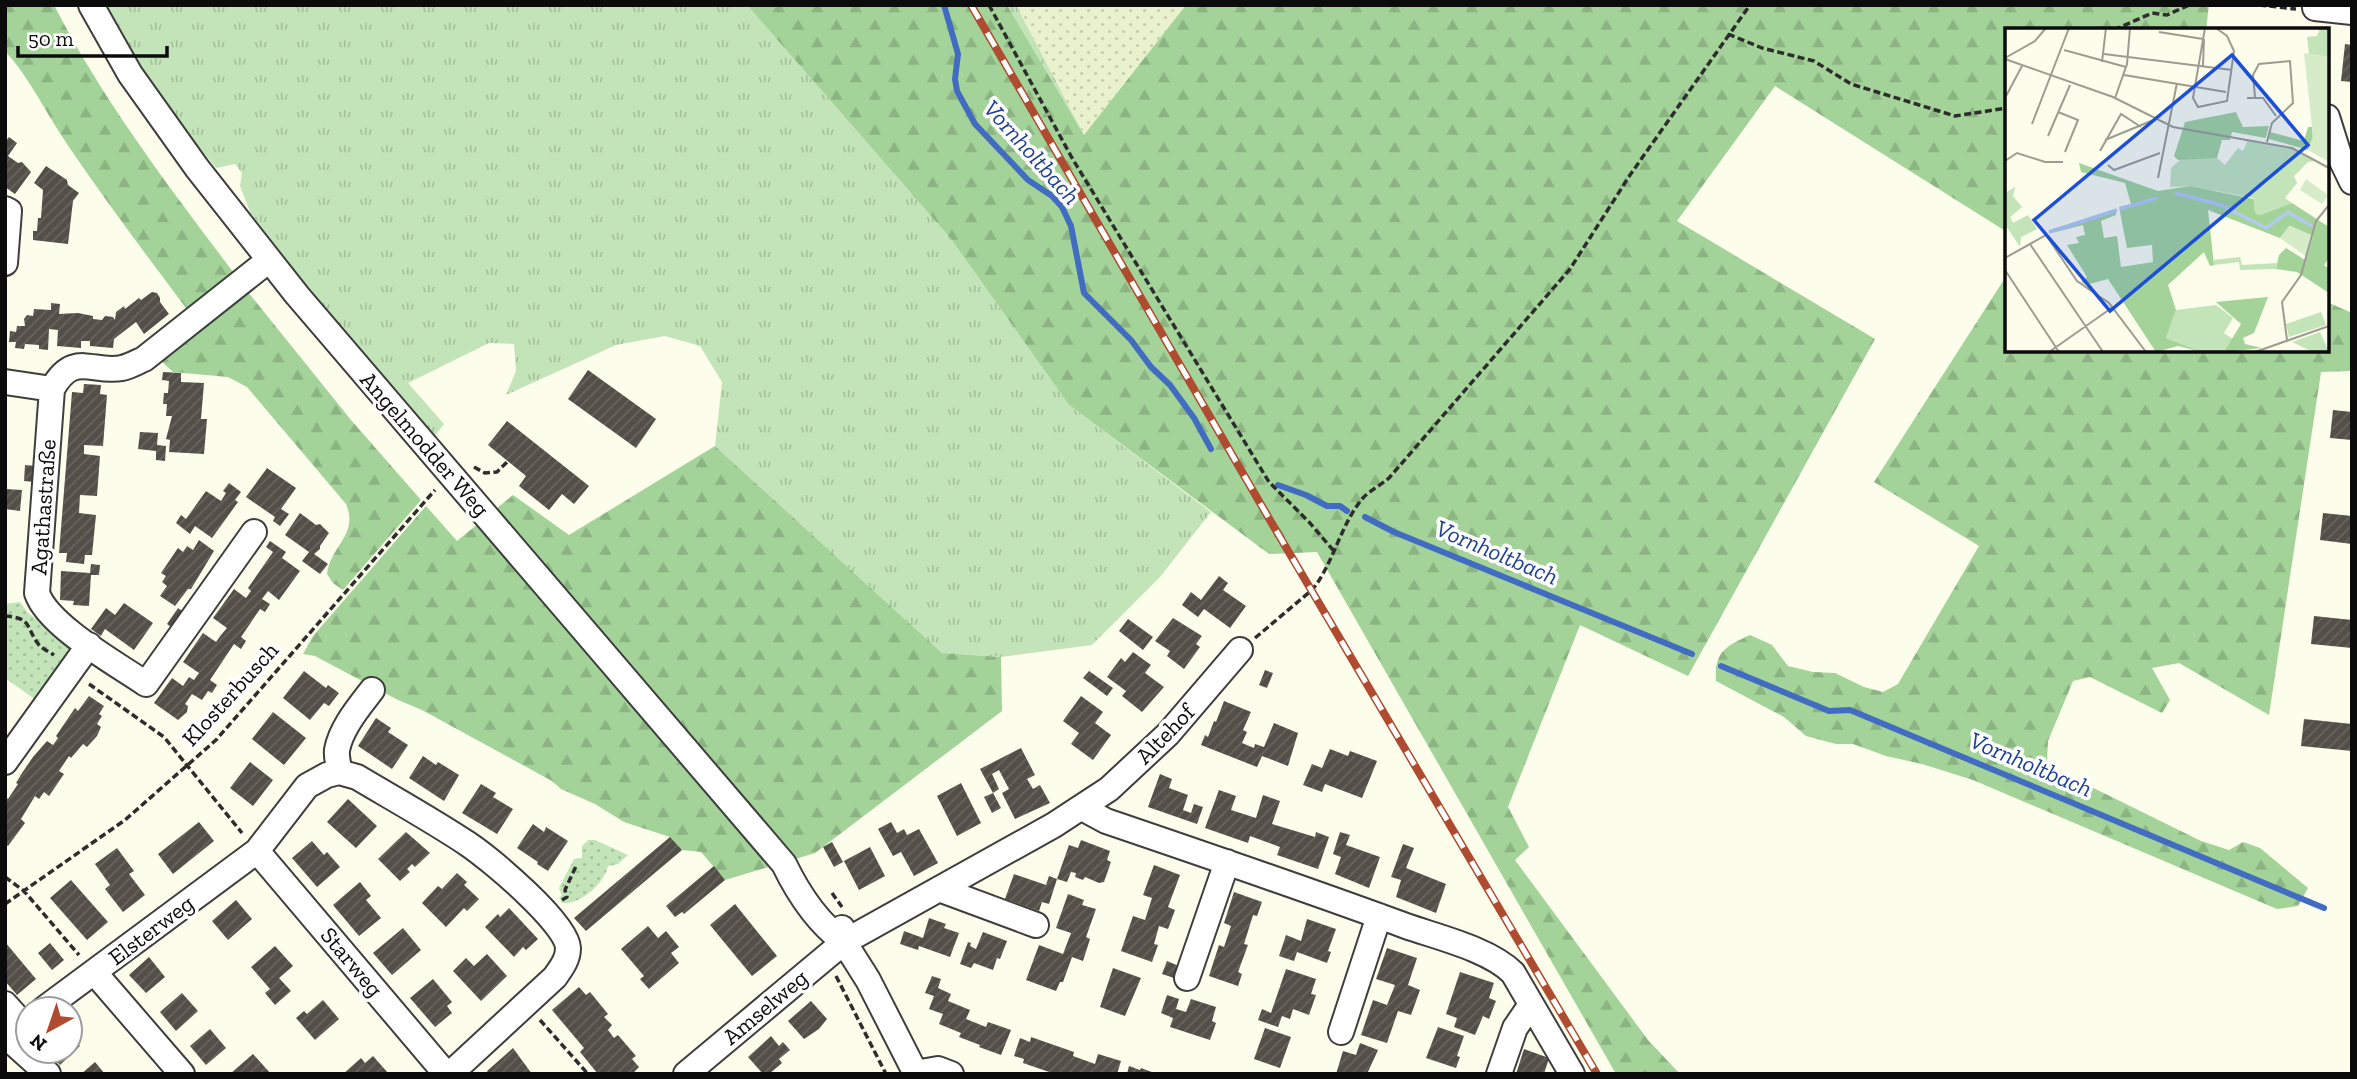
<svg xmlns="http://www.w3.org/2000/svg" width="2357" height="1079" font-family="'Zilla Slab',serif">
  <defs>
    <pattern id="farmland-dots" width="8" height="8" patternUnits="userSpaceOnUse" patternTransform="scale(1.75)"><rect width="8" height="8" fill="#eaf1cd"/><path d="M2 2h.1M6 6h.1" fill="none" stroke="#c7cdaf" stroke-width="1.8" stroke-linecap="round"/></pattern>
    <pattern id="grass-tufts" width="24" height="20" patternUnits="userSpaceOnUse" patternTransform="scale(1.75)"><rect width="24" height="20" fill="#c3e4b8"/><path d="M3 7l-1-3M5 7V3M7 7l1-3M15 17l-1-3M17 17v-4M19 17l1-3" fill="none" stroke="#a6c29d"/></pattern>
    <pattern id="forest-firs" width="22" height="20" patternUnits="userSpaceOnUse" patternTransform="scale(1.75)"><rect width="22" height="20" fill="#a3d398"/><path d="M5 1l3.5 6h-7zM16 11l3.5 6h-7z" fill="#8bb482"/></pattern>
    <pattern id="park-dots" width="8" height="8" patternUnits="userSpaceOnUse" patternTransform="scale(1.75)"><rect width="8" height="8" fill="#c3e4b8"/><path d="M2 2h.1M6 6h.1" fill="none" stroke="#a6c29d" stroke-width="1.8" stroke-linecap="round"/></pattern>
    <pattern id="building-hatch" width="6" height="6" patternUnits="userSpaceOnUse" patternTransform="scale(1.75)"><rect width="6" height="6" fill="#534f48"/><path d="M-1 1l2-2M0 6l6-6M5 7l2-2" fill="none" stroke="#67645e"/></pattern>
  </defs>
  <rect width="100%" height="100%" fill="#fcfdeb"/>
  <path fill="url(#farmland-dots)" d="M1016 5H1186L1084 135Z"/>
  <path fill="url(#grass-tufts)" d="M104 5H747L951 239 1069 405 1211 512 1160 577 1092 645 1001 657 942 653 715 446 722 382 700 346 665 336 616 345 506 395 516 371 514 344 489 343 408 383 444 424 435 436 351 343 250 212 240 186 242 173 235 164 216 168 147 85Z
    M1007 5H1016L1084 135Z"/>
  <path fill="url(#forest-firs)" d="M5 5H54C104 103 171 189 236 276L189 312C147 256 104 199 65 141 45 111 29 77 5 51Z
    M747 5H1007L1084 135 1186 5H2209L2206 30H2007V232L1775 86 1677 221 1875 339 1688 676 1580 625 1508 807 1529 847 1515 860 1648 1040 1680 1074H1616L1317 552 1269 554 1069 405 951 239Z
    M2007 275V350H2327V302L2352 313V371L2321 372 2269 715 2179 663 2152 668 2170 700 2162 713 2090 677 2073 681 2048 741 2047 761 2061 772 2201 841 2229 850 2243 842 2260 848 2308 888 2298 906 2277 909 1973 780 1922 764 1886 756 1853 744H1836L1806 736 1784 717 1716 681C1714 652 1726 646 1750 635L1772 645 1788 666 1813 672 1835 673 1864 687 1883 692 1898 684 1979 546 1874 482Z
    M248 292 351 420 421 500 343 590 333 583 327 574C331 545 359 535 346 504L247 387 228 377 173 372 160 360Z
    M715 446 942 653 1001 657 1002 711 815 853 725 880 701 852 682 850 670 837 624 822 595 804 561 789 552 781 422 710 396 699 315 656 303 654 313 636 426 506 457 541 513 495 569 535Z"/>
  <path fill="url(#park-dots)" d="M20 602 28 613 74 645 36 700 5 678V604Z
    M588 840H595L628 855 618 864 608 866C604 884 580 905 562 903L559 897 562 896 559 888 574 859 582 858V846Z"/>
  <g fill="none" stroke-linecap="round" stroke-linejoin="round">
    <path stroke="#416cc1" stroke-width="6" d="M944 5 958 54 955 79 957 91 975 124 1028 180 1052 196 1062 207 1071 226 1084 293 1131 340 1151 367 1170 385 1194 418 1211 449
      M1278 485 1306 495 1327 506H1340L1347 511
      M1365 517 1394 532 1692 654
      M1721 666 1829 711 1850 710 2324 908"/>
  </g>
  <path fill="url(#building-hatch)" d="M2345 44 2352 45V82L2341 81Z
    M9 137 17 143 8 156 18 163 22 162 31 172 15 194 5 187V142Z
    M46 166 67 180 68 185 79 193 73 201 68 244 33 240V231H37L38 218H41L43 190 34 183Z
    M152 292 157 293 160 298V302L169 314 144 334 136 322 114 339 113 348 90 346V341H81V348L57 346 58 330 49 329 48 350 39 349V345L25 344 24 349 15 348 16 342H9L10 331 16 332 17 326H25L24 319 27 315 33 316 34 309 51 310V303L60 304 59 314 78 313 93 316V319L102 320 105 316 113 317 115 320 116 312 124 306 125 309 139 298 141 300Z
    M588 370 656 419 636 448 568 399Z
    M163 372 181 373V382L204 383 201 419H207L204 454 169 452 170 440 166 439 172 416H166L167 404H163L164 393H168L169 381 162 380Z
    M84 384 101 385 100 394 107 395 103 446 84 445V454L100 456 97 496 80 495 79 513 96 515 92 555H85L84 564 66 562 67 553H59L72 392 83 393Z
    M2333 410 2352 412V440L2330 438Z
    M507 421 589 486 574 504 562 494 549 510 519 486 526 476 488 445Z
    M140 432 158 433 157 445 166 446 165 461 156 460V451L138 449Z
    M25 465 36 466 35 482 24 481Z
    M267 468 296 488 281 509 289 514 280 526 273 521 275 517 246 497Z
    M229 483 241 492 235 500 238 502 212 538 195 526 190 534 176 523 181 515 186 519 206 491 221 501 226 493 223 491Z
    M5 489 22 490 20 511 5 509Z
    M300 513 316 525 320 524 329 533 320 546V549L314 554 328 564 320 574 302 561 309 552 285 535Z
    M2323 513 2352 516V544L2320 540Z
    M199 540 214 551 191 589H188L175 606 160 596 167 586 162 582 166 576 161 573 178 548 183 552 187 546 193 550Z
    M270 541 286 552 282 558 300 571 279 600 268 591 262 599 270 604 265 612 260 609 241 637 246 641 241 649 234 644 210 680 217 685 212 693 208 691 202 700 192 694 185 704 188 706 187 712 178 720 154 703 172 678 183 686 189 677 194 680 199 673 183 662 203 633 216 642 221 635 227 628 213 618 234 589 246 598 251 591 248 588 273 552 266 547Z
    M91 564 100 565 99 575H91L89 606 73 605 74 601 60 600 61 571 90 573Z
    M1219 576 1228 583 1223 590 1246 606 1230 628 1204 609 1198 617 1182 605 1191 592 1201 600Z
    M124 603 153 623 134 650 105 629 101 636 91 629 106 608 115 615Z
    M178 608 185 613 174 629 167 624Z
    M2314 616 2352 620V648L2311 644Z
    M1173 618 1202 636 1196 644 1200 647 1184 669 1167 656 1170 651 1155 641Z
    M1128 619 1153 637 1143 650 1119 631Z
    M1133 652 1151 665 1145 673 1164 687 1142 712 1122 696 1126 691 1107 677 1121 658 1125 662Z
    M1265 670 1273 673 1267 688 1259 685Z
    M304 671 326 688 328 685 339 693 329 706 324 703 310 720 283 698Z
    M1089 671 1113 688 1107 696 1083 678Z
    M89 696 104 706 99 714 102 716 97 724 101 727 97 736 87 747 83 744 71 758 69 756 59 771 64 774 49 796 44 792 39 799 35 796 21 819 25 823 8 846 5 844V797L8 799 18 784 16 783 22 773 33 757 47 741 53 745 58 738 56 736 75 708 78 711Z
    M1081 696 1103 712 1095 723 1111 735 1093 760 1071 744 1079 733 1063 721Z
    M1224 701 1251 712 1243 730 1247 732 1242 743 1254 748 1255 744 1264 747 1274 723 1298 733 1288 766 1262 756 1257 767 1201 745 1205 735 1208 737 1214 721 1216 722Z
    M273 712 306 738 284 765 252 739Z
    M376 718 391 728 388 732 408 745 392 769 358 746Z
    M2304 719 2352 724V751L2301 746Z
    M1021 748 1035 775 1027 779 1033 789 1040 785 1050 803 1015 819 1002 793 1009 789 999 770 992 774 999 789 993 793 980 769Z
    M1330 749 1348 756 1350 751 1377 761 1362 798 1325 784 1322 792 1303 785 1312 764 1322 768Z
    M423 756 436 765 438 762 459 775 444 801 409 778Z
    M250 762 273 780 253 806 230 788Z
    M1160 774 1172 779 1169 788 1188 795 1183 810 1191 813 1194 804 1203 807 1197 824 1148 807Z
    M961 783 981 823 957 836 937 796Z
    M481 784 496 793 493 797 513 809 497 834 462 813Z
    M1219 790 1236 796 1231 810 1256 818 1263 795 1280 801 1272 824 1315 837 1316 832 1329 837 1318 869 1277 855 1280 847 1250 836 1248 843 1205 828Z
    M993 793 1001 808 992 813 984 797Z
    M348 799 377 826 356 848 327 822Z
    M199 822 214 841 173 874 158 854Z
    M891 822 897 833 904 829 907 835 919 829 938 863 914 876 901 852 893 856 878 829Z
    M533 824 544 832 546 827 568 841 548 871 537 864 538 862 517 848Z
    M406 832 430 853 415 867 412 864 407 869 410 872 400 881 378 859Z
    M1340 832 1350 835 1346 845 1380 857 1369 888 1335 874 1341 857 1333 854Z
    M670 837 682 850 586 931 574 918Z
    M1081 840 1110 851 1107 860 1111 862 1104 882 1099 883 1085 877 1083 880 1075 877 1076 873 1071 872 1067 882 1057 879 1069 845 1078 848Z
    M312 841 324 855 327 852 340 867 317 887 292 858Z
    M832 842 843 862 834 867 823 847Z
    M1403 844 1414 848 1406 868 1446 884 1436 913 1396 897 1401 880 1391 877Z
    M870 847 885 876 859 890 844 861Z
    M117 848 134 871 129 874 145 895 123 912 105 889 110 885 95 864Z
    M1154 865 1180 875 1168 907 1175 910 1168 929 1159 926 1154 944 1158 945 1152 962 1121 951 1133 916 1145 920 1152 898 1143 895Z
    M714 866 725 880 684 914 682 912 675 917 666 906Z
    M457 873 467 882 464 885 479 899 467 911 464 908 446 927 422 903 438 886 442 889Z
    M1014 874 1046 885 1049 876 1057 879 1049 904 1042 902 1039 911 1005 899Z
    M71 880 108 922 87 940 50 898Z
    M360 882 371 896 366 900 381 918 359 936 333 905Z
    M1234 892 1262 902 1257 916 1253 915 1244 944 1248 945 1238 972 1242 974 1238 986 1209 976 1219 945 1224 947 1231 926 1224 923Z
    M1068 894 1084 900 1082 905 1096 909 1086 937 1090 939 1083 961 1072 957 1063 982H1060L1056 991 1026 980 1039 945 1063 954 1071 933 1056 928Z
    M236 900 252 919 228 940 212 921Z
    M735 904 777 956 752 976 710 925Z
    M509 908 538 939 526 950 523 947 514 957 485 927 498 914 500 917Z
    M929 918 946 924 944 928 959 933 950 957 919 946 918 950 900 944 904 931 923 938Z
    M1307 919 1336 929 1328 951 1331 952 1327 963 1297 952 1294 961 1279 956 1286 935 1301 941Z
    M648 926 658 938 666 931 679 947 671 953 679 963 649 989 640 979 644 976 621 949Z
    M403 928 421 950 392 975 373 953Z
    M983 932 1007 941 1000 959 997 958 993 970 974 963 971 968 960 964 968 942 971 943 970 946 976 949Z
    M5 942 36 979 17 995 5 981Z
    M50 943 64 960 52 970 38 953Z
    M275 946 293 966 279 978 291 991 275 1005 265 993 270 989 251 967Z
    M1387 948 1417 958 1408 985 1420 990 1411 1015 1398 1011 1387 1043 1361 1035 1373 1000 1387 1005 1395 985 1376 979Z
    M487 954 507 976 481 1001 453 971 466 958 474 966Z
    M149 957 165 977 146 993 129 975Z
    M1167 961 1181 967 1177 979 1162 974Z
    M1113 968 1141 978 1125 1016 1100 1007Z
    M1286 969 1316 979 1311 994 1316 995 1309 1015 1293 1009 1290 1019 1282 1016 1278 1027 1258 1020 1262 1009 1271 1013Z
    M1460 972 1494 983 1489 998 1496 1001 1489 1019 1483 1016 1475 1035 1454 1027 1457 1018 1446 1014Z
    M932 976 941 979 938 988 951 994 948 1001 970 1010 966 1019 986 1027 988 1022 1011 1030 1001 1055 979 1047 980 1045 959 1037 961 1033 939 1024 943 1014 929 1009 934 996 925 993Z
    M433 979 452 1002 447 1006 452 1013 435 1027 410 998Z
    M579 987 586 995 590 992 608 1014 604 1017 612 1025 608 1030 614 1038 618 1035 636 1056 632 1059 639 1067 632 1074H598L580 1052 584 1048 552 1010Z
    M182 993 198 1011 176 1031 160 1012Z
    M1167 995 1179 999 1176 1009 1186 1012 1191 999 1216 1007 1212 1021 1216 1023 1210 1040 1170 1027 1173 1018 1161 1013Z
    M323 1000 339 1019 315 1040 296 1018 304 1011 307 1014Z
    M811 1001 827 1019 819 1029 804 1039 788 1021Z
    M1438 1027 1464 1036 1457 1056 1460 1057 1456 1068 1426 1058Z
    M1265 1028 1291 1037 1280 1068 1254 1059Z
    M210 1029 226 1048 206 1065 190 1046Z
    M70 1035 80 1046 60 1065 47 1051H70Z
    M771 1036 779 1046 783 1042 790 1050 779 1059 782 1063 769 1074H763L748 1057Z
    M1031 1037 1074 1052 1073 1056 1095 1064 1098 1054 1121 1061 1117 1074H1055L1023 1063 1024 1059 1014 1056 1020 1038 1030 1042Z
    M1360 1043 1378 1050 1367 1074H1336L1343 1051 1356 1055Z
    M513 1048 532 1074H489L487 1071Z
    M1524 1049 1549 1058 1544 1074H1516Z
    M253 1054 271 1074H230Z
    M373 1056 389 1074H343L361 1058 365 1063Z
    M95 1062 105 1074H81Z
    M1129 1066 1140 1070 1141 1068 1157 1074H1127Z"/>
  <g fill="none" stroke-linecap="round" stroke-linejoin="round">
    <g stroke="#3e3e3e" stroke-width="28">
      <path id="minor" d="M91 5 130 74 197 168 297 295 784 864C798 893 818 923 844 942
        M2315 8 2352 12
        M2327 117 2339 155 2352 182
        M5 209 9 211 5 263
        M5 382 52 389
        M254 532 146 684C117 664 48 626 37 593L52 389C74 350 92 374 122 368 130 366 137 362 144 359L269 260
        M5 762 89 645
        M339 772C339 765 336 757 337 750 341 728 359 707 372 690
        M1082 808 1106 821C1206 855 1306 889 1406 926 1437 937 1489 949 1513 973L1572 1074
        M257 851 446 1074
        M939 889 1036 925
        M842 928 844 942 868 980 916 1074
        M94 972 182 1074
        M1187 978 1227 862
        M5 1004 23 1024
        M44 1009 257 851 307 786 327 775 339 772 357 777C394 799 432 820 468 844 490 859 567 923 568 948 568 960 561 968 555 977L450 1074
        M1341 1032 1379 916
        M8 1038 48 1074
        M5 1041 28 1020
        M915 1073 938 1069 951 1074
        M686 1074 844 942 1054 825 1109 789 1168 734 1240 650
        M1499 1074 1515 1028 1530 1006"/>
    </g>
    <path stroke="#2d2d2d" stroke-width="3.5" stroke-dasharray="7 3.5" stroke-linecap="butt" d="M989 5 1072 158 1269 482 1309 522 1333 550
      M2259 5 2296 9
      M2114 30 2152 13 2167 15 2189 5
      M1728 34 1762 48 1814 61 1851 84 1955 116 2007 108
      M474 467 485 473 497 472 508 461
      M5 616C33 618 25 627 39 645 43 649 49 652 54 655
      M1255 638 1312 590C1333 565 1341 523 1363 498 1369 491 1381 485 1389 478L1570 269 1630 175 1750 5
      M89 684 164 737 242 833
      M5 877 24 891 79 955
      M832 893 842 907
      M562 900 567 897 565 890 577 864
      M5 904 125 820 216 740 435 490
      M836 976 886 1074
      M540 1020 588 1074"/>
    <use href="#minor" stroke="#fff" stroke-width="24"/>
    <g stroke="#ae4b30" stroke-width="8">
      <path id="rail" d="M971 5 1274 527 1597 1074"/>
    </g>
    <use href="#rail" stroke="#fff" stroke-width="5" stroke-dasharray="16" stroke-linecap="butt"/>
  </g>
  <g text-anchor="middle" dominant-baseline="central" stroke-width="7" stroke-linejoin="round" paint-order="stroke">
    <g font-size="23" fill="#0b0b0b" stroke="#fff">
      <text transform="translate(425 444) rotate(49)">Angelmodder Weg</text>
      <text transform="translate(43 507) rotate(-86)">Agathastraße</text>
      <text transform="translate(230 694) rotate(-48)">Klosterbusch</text>
      <text transform="translate(1165 734) rotate(-46)">Altehof</text>
      <text transform="translate(151 930) rotate(-37)">Elsterweg</text>
      <text transform="translate(352 962) rotate(50)">Starweg</text>
      <text transform="translate(765 1007) rotate(-40)">Amselweg</text>
    </g>
    <g font-size="24" font-style="italic" fill="#204191" stroke="#fff">
      <text transform="translate(1032 152) rotate(48)">Vornholtbach</text>
      <text transform="translate(1497 552) rotate(23)">Vornholtbach</text>
      <text transform="translate(2031 764) rotate(23)">Vornholtbach</text>
    </g>
  </g>
  <g transform="translate(2005 28)">
    <rect width="324" height="324" fill="#fcfdeb"/>
    <path d="M315 0H324V29L304 26 302 9 312 8ZM236 111 285 120 306 129 324 143 310 133 303 134 289 148 292 155 280 170 287 175 255 187 250 185 249 170 185 158 165 159 166 140 178 129 212 130 220 137 233 120 238 123 242 114ZM10 159 8 168 17 179 5 189 8 195 23 187 32 201 16 209 15 219 0 196V165ZM235 229 237 237 272 235 271 241 235 242 234 234 209 237V232ZM211 277 228 290 219 305 228 311 219 324H197L161 310 171 282ZM316 284 321 297 284 309 281 296ZM315 304 324 324H308L287 314Z" fill="#c3e4b8"/>
    <path d="M231 84 238 99 264 98 261 110 227 104 225 112H217L212 130 173 132 169 128 180 94ZM303 99H307L308 111 303 122 264 111 265 104 299 113ZM74 135 153 163 185 158 249 171 250 185 255 187 287 175 324 199V230L319 237 324 241V265L292 244 271 241 274 227 281 220 300 232 308 208 285 198 275 210 203 182 209 237 205 238 199 224 163 257 171 282 161 310 197 324 173 318 151 324 103 251 81 257 76 254 82 249 62 217 74 215 71 209 80 207 78 197 47 205 111 181V187L96 193 99 210 112 208 116 239 148 234 147 217 122 220 114 179 126 176 120 155 76 144ZM263 269 249 305 238 310 240 316 257 320 219 324 236 296 211 274Z" fill="#a3d398"/>
    <path d="M299 25 324 29V134L303 122 308 108ZM301 151 323 167 317 176 295 162ZM284 198 308 208 302 229 275 210Z" fill="#d6ecc9"/>
    <path fill="none" stroke="#b4c9f0" stroke-width="3.5" d="M170 165 216 177 261 200 283 184 307 198M115 181 152 170M44 204 112 182"/>
    <path fill="none" stroke="#9c9c91" stroke-width="2" d="M200 0 188 70 193 79 222 73 229 23 222 8 211 0M154 4 198 11M59 22 121 39M99 26 227 42M0 30 30 13 41 0M0 31 108 69 168 99 287 120 324 140M97 34 101 0M198 38 199 11M119 47 221 64M250 69 248 47 254 36 285 33 288 75 267 95 262 114M0 70 17 38M110 70 122 36 125 0M242 70H258L271 88M53 84 73 92 60 124M27 96 64 0M43 108 65 57M100 112 151 91M95 123 116 86 136 99M0 133 12 125 40 134H58M103 137 109 142 155 125M153 150 172 55M25 216 98 324M0 230 41 207 72 253 104 275 141 324M0 242 54 324M282 312 277 274 296 247 311 193 324 177M44 324 108 279M250 324 324 298"/>
    <path fill="#1d4ed8" fill-opacity="0.15" stroke="#1d4ed8" stroke-width="3.5" d="M227 27 303 117 105 283 29 192Z"/>
    <rect width="324" height="324" fill="none" stroke="#0b0b0b" stroke-width="3.5"/>
  </g>
  <rect width="2357" height="1079" fill="none" stroke="#0b0b0b" stroke-width="14"/>
  <g transform="translate(49 1030) rotate(220)"><circle r="33" fill="#ffffff" stroke="#9d9d9d" stroke-width="2"/>
  <path d="M0-5L12 26L0 18L-12 26Z" fill="#ae4b30"/>
  <text y="-10" font-size="19" font-weight="bold" text-anchor="middle" fill="#0b0b0b">N</text>
  </g>
  <path d="M18 46v10h149v-10" fill="none" stroke="#0b0b0b" stroke-width="3.5"/>
  <text x="28" y="46" font-size="21" fill="#0b0b0b" stroke="#ffffff" stroke-width="5" paint-order="stroke">50 m</text>
</svg>
